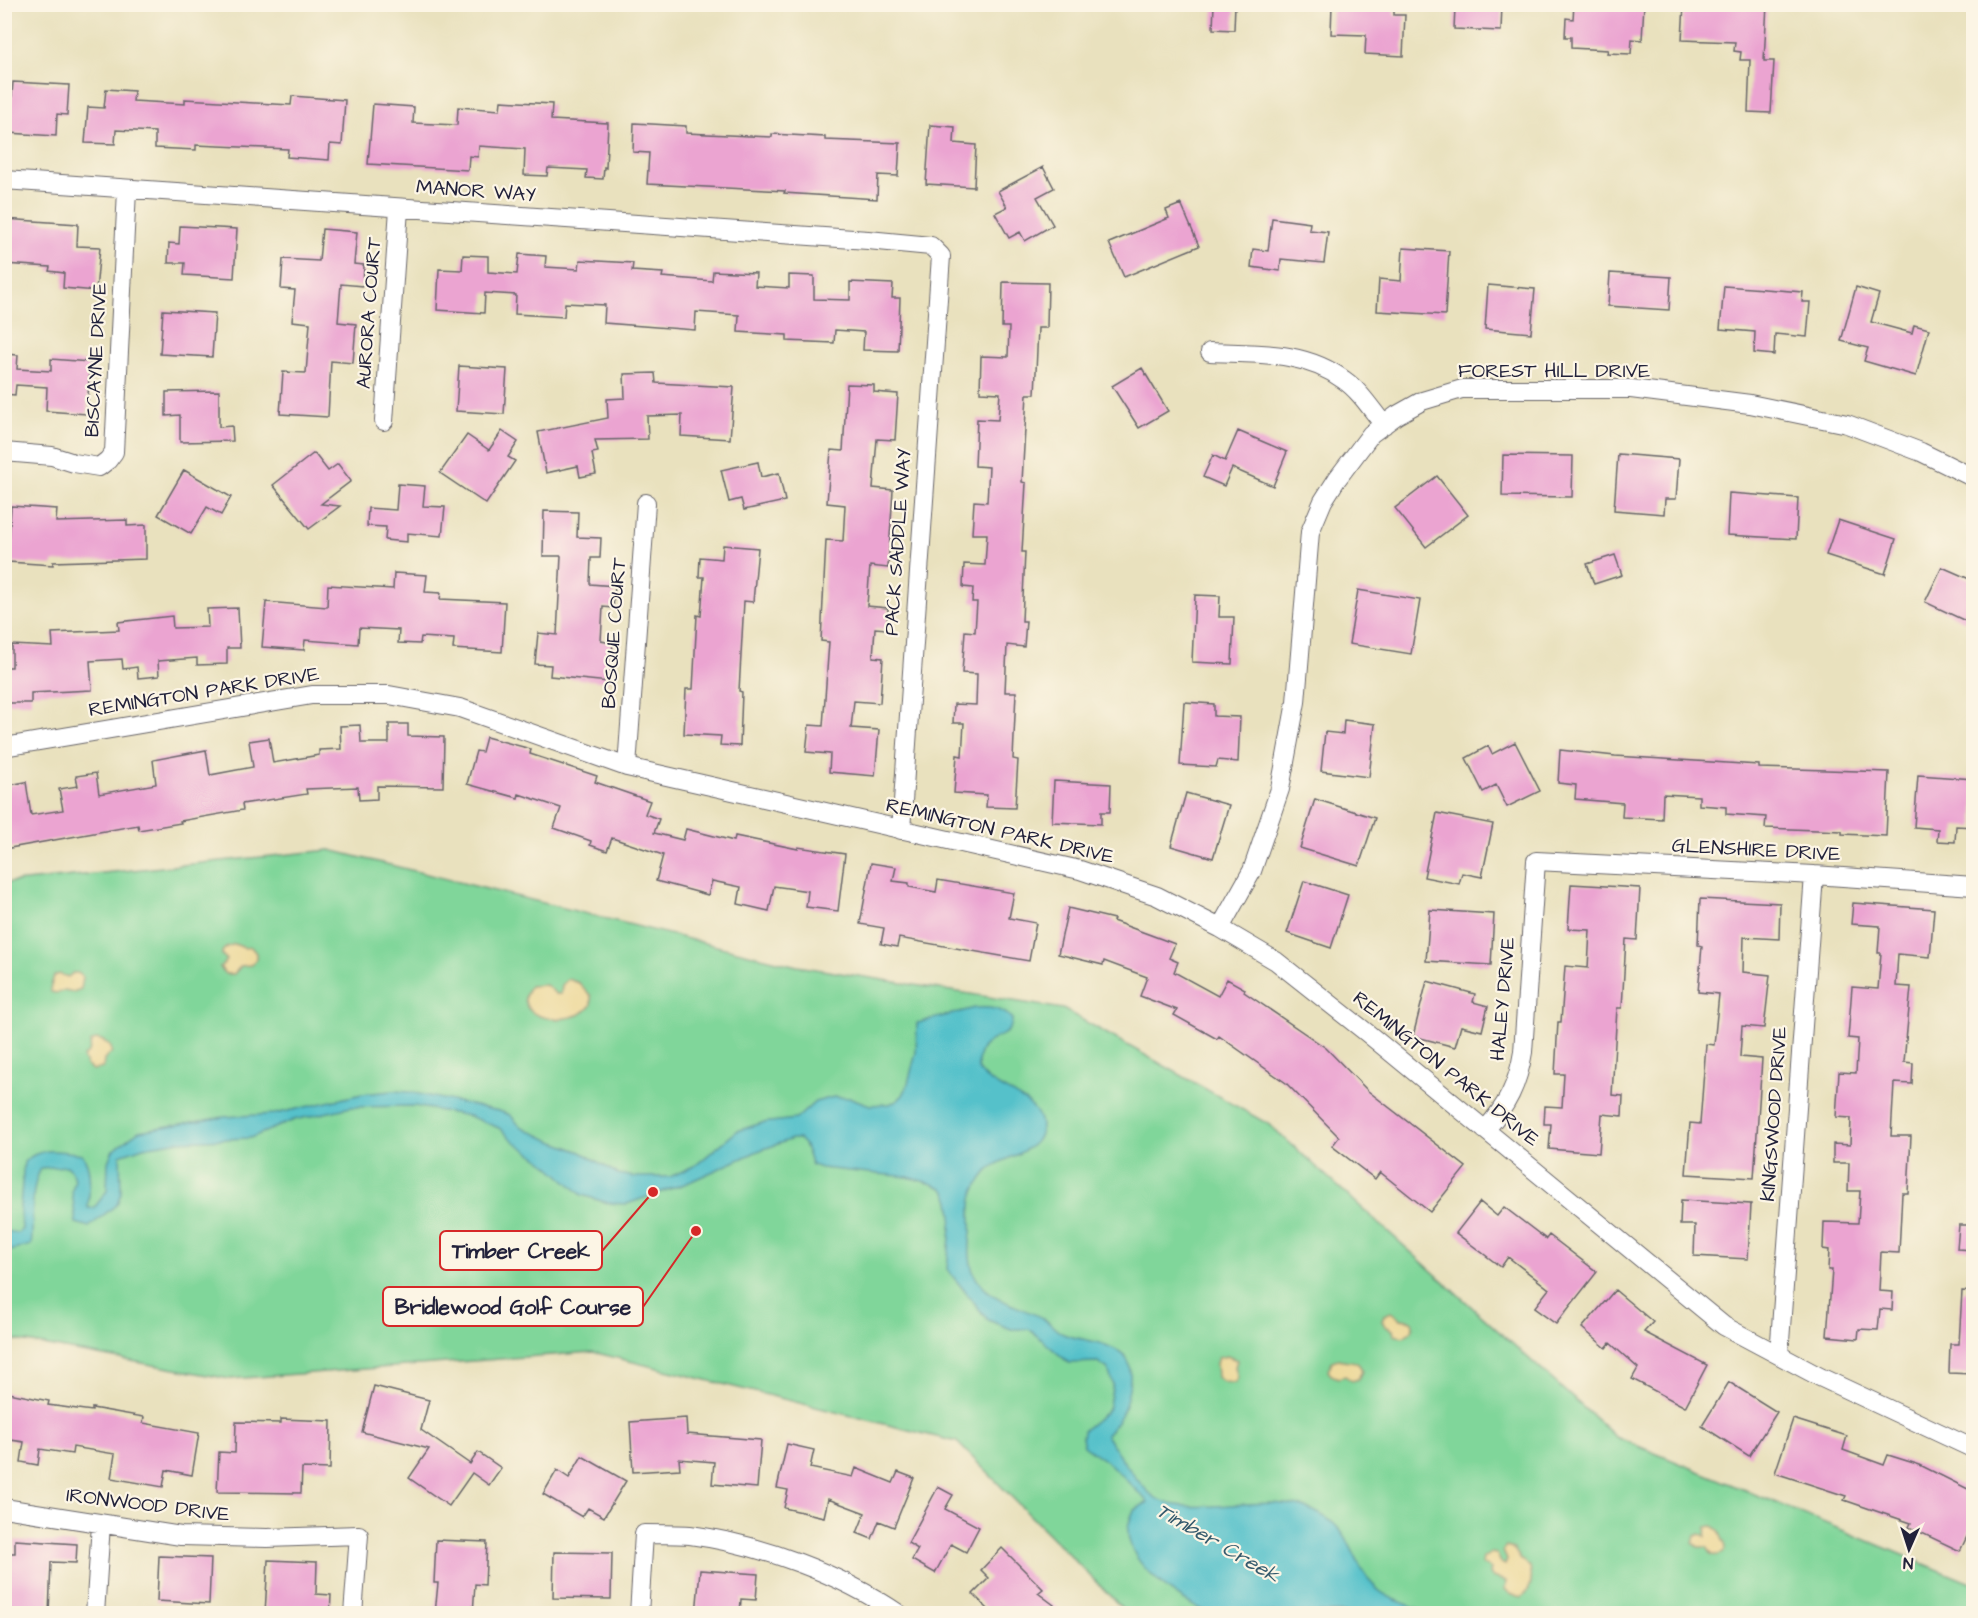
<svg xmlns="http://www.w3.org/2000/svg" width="1978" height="1618" font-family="'Architects Daughter',sans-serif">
  <rect width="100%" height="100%" fill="#fcf5e5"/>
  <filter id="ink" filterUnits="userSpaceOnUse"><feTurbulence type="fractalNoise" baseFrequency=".0167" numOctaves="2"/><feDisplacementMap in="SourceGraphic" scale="12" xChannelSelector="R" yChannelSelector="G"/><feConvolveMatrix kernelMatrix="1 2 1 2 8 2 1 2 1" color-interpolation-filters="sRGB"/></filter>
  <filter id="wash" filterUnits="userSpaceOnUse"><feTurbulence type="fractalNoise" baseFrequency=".008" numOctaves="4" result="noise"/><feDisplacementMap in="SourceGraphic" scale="24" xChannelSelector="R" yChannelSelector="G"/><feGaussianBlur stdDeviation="1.35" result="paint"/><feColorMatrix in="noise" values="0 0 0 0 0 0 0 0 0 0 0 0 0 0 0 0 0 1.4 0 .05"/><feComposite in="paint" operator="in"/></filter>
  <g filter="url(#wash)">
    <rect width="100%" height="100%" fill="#e9e1be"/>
    <path fill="#80d69a" stroke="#517c6a" stroke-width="1.5" d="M330 850 797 966 1063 1009 1270 1125 1616 1437 1973 1584V1613H1127L957 1442 593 1352 230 1379 5 1338V883Z"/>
    <path fill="#eeda9e" stroke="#887e6c" stroke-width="1.5" d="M235 944 244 948 251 947 256 953V959L251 965 241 966 234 974H225L220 967 227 960 222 955V952L226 947Z
      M73 973H78L83 977 81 989 73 992 65 990 57 993 51 992 50 989 54 976 59 974 68 977Z
      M568 979 579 983 591 996V1005C575 1029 506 1021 530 986L546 985 556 994H561L562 985Z
      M97 1039C104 1040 112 1045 112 1052L104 1060 103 1068 92 1070 86 1065 83 1057 89 1052 91 1042Z
      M1391 1312C1394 1314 1396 1316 1399 1318 1406 1322 1416 1316 1412 1331L1403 1337 1394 1335 1393 1330 1385 1326 1382 1321 1384 1315Z
      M1227 1356 1237 1360 1235 1367 1238 1378 1234 1383 1224 1382 1217 1377 1216 1363 1218 1358Z
      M1338 1359C1347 1362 1359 1358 1362 1371L1358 1379 1352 1381 1345 1376 1338 1378 1331 1375 1328 1371 1332 1361Z
      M1713 1526 1719 1531 1726 1547C1725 1554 1719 1556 1712 1555L1707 1547H1698L1693 1542 1695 1536 1700 1534 1706 1536 1707 1527Z
      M1506 1547 1514 1549 1521 1560 1530 1567C1533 1579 1532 1590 1521 1597L1510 1594 1505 1589 1506 1581 1492 1577 1490 1574 1491 1569 1482 1564 1483 1558 1491 1553 1497 1554 1501 1563 1505 1565 1507 1560 1503 1551Z"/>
    <path fill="#54c1ca" stroke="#3b7282" stroke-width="1.5" d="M975 1008C989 1007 1003 1008 1012 1019 1012 1045 976 1029 978 1069 992 1090 1034 1096 1040 1120 1047 1148 1014 1154 997 1164 988 1168 981 1179 976 1188 968 1201 972 1218 971 1232 969 1248 968 1267 978 1281 994 1302 1022 1307 1044 1319 1052 1324 1057 1333 1066 1335 1080 1340 1096 1340 1110 1347 1115 1349 1121 1352 1125 1356 1136 1369 1127 1404 1120 1417 1116 1424 1111 1429 1106 1435 1116 1451 1139 1485 1153 1496 1184 1521 1266 1491 1311 1510 1356 1528 1348 1560 1376 1588 1387 1599 1415 1607 1430 1613H1208C1181 1601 1129 1567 1128 1532 1127 1525 1131 1517 1134 1510L1148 1502 1110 1464 1084 1446 1082 1437 1083 1431 1108 1410 1113 1384 1108 1369 1098 1362 1069 1363 1029 1329H1011L988 1320 947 1269 952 1216 950 1201 947 1193 942 1188 933 1184 908 1177 821 1168 812 1165 804 1144 799 1139H792L758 1151 687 1183 627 1204 608 1203 582 1195 548 1165 515 1142 499 1128 469 1116 414 1106 351 1107 294 1120 250 1138 180 1141 143 1147 120 1155 121 1193 117 1204 89 1227 76 1223 72 1191 75 1179 72 1171 67 1166 41 1168C28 1194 35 1218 31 1245L10 1251 5 1250V1231L18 1233 22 1229 20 1206 24 1162C41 1146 60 1151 82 1154 93 1169 89 1190 88 1208H94L107 1191 108 1162 113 1150 139 1131 224 1117 275 1114 362 1094 393 1091 410 1092 499 1111 510 1115 520 1126 549 1140 581 1152 618 1174 635 1177H670L696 1165 737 1131 762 1123 796 1119 815 1102 834 1097 851 1098 870 1105 889 1104 897 1101 903 1095 907 1087 916 1053 917 1023Z"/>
    <g id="blocks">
      <path fill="#eba4d1" d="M1214 4H1235L1234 30 1213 29Z
        M1332 4H1394V15H1405L1403 56 1365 54 1366 35 1331 34Z
        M1459 4H1502L1501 31 1454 29 1455 7H1459Z
        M1574 4H1644L1642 40 1632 39 1631 54 1607 53 1608 50 1571 48V37H1565L1566 18 1573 19Z
        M1684 4H1767L1764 61H1774L1771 113 1748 112 1750 60H1740L1741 52 1734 51 1735 42 1682 40Z
        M13 82 69 85 67 115 57 114 56 136 9 133Z
        M106 89 134 91 133 101 185 104V99L291 105 292 96 345 100 342 145 330 144 329 160 287 157 288 149 196 145V150L155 148V132L116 130 115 144 85 143 88 107 104 108Z
        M501 101 552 104 551 120 608 123 606 168 604 167 603 179 586 178 587 170 548 168 547 176 524 175 525 149 479 146 478 157 469 156 468 170 368 164 373 104 414 107 413 123 457 125 458 107 500 110Z
        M634 123 686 126V133L772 137V134L825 137V140L900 143 898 176 878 175 877 199 784 193 785 191 647 184 649 153 633 152Z
        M930 125 955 127 954 143 976 145 974 187 926 184Z
        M1043 167 1054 188 1037 197 1053 225 1025 241 1020 232 1009 238 995 213 1007 207 998 191Z
        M1181 204 1199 246 1124 277 1109 243 1169 218 1166 210Z
        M1272 218 1310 223 1309 230 1328 232 1324 263 1281 259 1280 271 1251 267 1253 249 1268 251Z
        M4 219 78 224 77 246 100 247 96 291 63 288 64 273 49 271 50 267 4 264Z
        M180 226 237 229 234 278 184 275 185 263H168L169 243 179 244Z
        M322 229 357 232 354 264 364 265 363 286 341 284 338 322 356 324 353 363 331 361 328 417 280 414 283 372 306 373 310 323 292 321 295 290 281 289 283 259 319 261Z
        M1403 248 1449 251 1445 315 1377 311 1379 279 1401 281Z
        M519 254 546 256 545 267 579 269 580 260 633 263 632 271 663 273 662 277 712 281 713 271 756 273 755 286 789 288V275L814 276V299L850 300V282L893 284 892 298H900L898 351 863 350 864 332 835 330 834 343 787 341V335L738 332 739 315 696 312 695 330 604 323 605 305 565 303 564 317 515 314 516 295 485 293 484 313 437 310 439 269 462 270 463 255 488 256V272L517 274Z
        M1610 273 1671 277 1669 310 1608 306Z
        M1003 282 1048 283 1047 328H1038L1035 394H1027L1022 482 1026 483 1022 552H1025L1022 621H1026L1024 647 1007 645 1005 692H1016L1013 759 1018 760 1015 808 986 807 987 795 954 793 957 755 962 756 964 723H953L954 704 976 705 977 674 962 673 965 631 975 632 977 602H972L973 588 963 587 964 564 985 565 987 534H972L974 501 987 502 989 467 975 466 977 419 998 420 1000 393 980 392 981 356 1008 357 1009 327H1002Z
        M1488 285 1535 289 1531 333 1485 329Z
        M1724 286 1803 292 1802 302H1810L1807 337 1775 334 1774 355 1754 353 1755 332 1720 329Z
        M1856 287 1879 294 1871 322 1912 333 1914 325 1929 329 1916 376 1864 361 1868 348 1841 341Z
        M163 310 215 313 212 357 160 354Z
        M4 354 18 355 17 369 51 371V359L90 362 87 414 46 411 47 387 16 385 15 395 4 394Z
        M459 366 507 369 504 414 456 411Z
        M1142 368 1168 411 1139 428 1112 386Z
        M655 373 656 383 734 387 730 439 681 436 682 415 647 416 648 439 595 440 598 452 592 453 596 474 580 477 578 466 546 473 538 432 608 418 607 399 625 398 624 374Z
        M847 384 874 385V392L898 394 895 440 877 439 873 488 893 490 888 568 870 566 867 606 888 608 887 629 875 628 873 657 883 658 880 703 854 701 851 728 879 730 875 776 829 772 830 754 806 752 809 725 823 726 829 642 821 641 826 540 843 541 845 505 827 503 831 450 843 451Z
        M219 391V427L232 426 233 441 180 442V415L166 416V392Z
        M502 431 518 442 508 457 515 461 486 504 440 473 467 435 489 450Z
        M1238 431 1287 452 1273 486 1232 468 1224 486 1203 477 1213 455 1225 461Z
        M314 453 328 471 338 464 351 481 321 504 340 506 309 529 273 485Z
        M1618 454 1679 459 1676 499H1665L1664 514 1614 510Z
        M1503 455 1573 456 1572 497 1502 496Z
        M758 462 761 477 779 473 785 501 744 510 741 499 729 502 721 470Z
        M184 470 231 497 221 515 207 507 191 534 158 515Z
        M1437 476 1468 515 1426 547 1395 508Z
        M398 484 425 486 423 506 445 507 442 536 407 533V542L385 540 386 527 367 526 368 508 396 510Z
        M1729 493 1798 498 1796 539 1727 535Z
        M11 506 57 509 56 522 127 520V526L146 525V559L53 562V565L8 562Z
        M544 511 578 512 577 537 601 538 600 558H591L590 584 615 586 613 608 603 607 601 641 613 643 609 682 550 676 551 665 535 664 538 633 557 635 561 556H543Z
        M1838 520 1896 539 1885 574 1826 555Z
        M723 545 758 548 753 602 744 601 739 691 742 692 740 746 720 745 721 736 684 734 686 689H693L697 615 701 616 704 577H699L700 557 722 559Z
        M1615 555 1622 575 1594 584 1587 564Z
        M1942 567 1974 581V625L1925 602Z
        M394 573 427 575 425 592 441 593 440 599 505 602 502 652 453 649 454 639 421 637 420 644 398 643 399 630 359 628 358 644 305 640 304 650 262 647 266 602 327 607 328 585 393 589Z
        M1358 590 1420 600 1411 654 1349 644Z
        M1195 595 1220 596 1219 617H1234L1232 664 1192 662Z
        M238 608 240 648H227V664L197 665V658L158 661 159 676 138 678 137 667 123 669 122 659 90 661 92 690 31 693V703H4V667H12V645L53 647 52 633 119 630 118 622 172 616 173 628 208 627 207 609Z
        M1184 702 1214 704V716L1240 717 1238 762 1218 760 1216 767 1180 765Z
        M1344 720 1375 724 1369 777 1321 771 1325 732 1343 734Z
        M389 724H408V736L444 737 443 787 377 786V799L359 800 358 787 306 789 307 794 242 804 243 810 180 821 181 823 139 830 138 825 4 849V786L26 782 31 815 63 810 59 789 78 786 76 776 96 773 99 794 156 784 153 760 206 750 210 775 253 767 249 741 269 738 273 763 319 755V750L341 749 340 726 360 725 361 743H389Z
        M486 737 531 749 530 754 597 776 595 782 650 801 645 814 659 819 654 833 683 840 686 829 734 841 735 836 798 849V847L845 854 838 911 806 907 808 891 774 886 769 911 738 904 741 887 712 881 708 895 656 881 663 855 612 838 607 851 590 845 591 841 554 828 561 808 519 794 518 798 467 784 476 751 482 752Z
        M1515 742 1540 791 1507 807 1496 785 1483 792 1466 758 1488 746 1492 754Z
        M1560 750 1615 756 1759 765V768L1889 772 1886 836 1842 834V831L1765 828 1766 817 1726 814V807L1699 805V796L1663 794 1662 819 1622 817 1623 803 1575 799 1576 785 1558 783Z
        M1918 775 1974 779V827L1956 826 1955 842 1937 841 1938 829 1914 827Z
        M1054 781 1111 784 1110 812H1101V824L1052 822Z
        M1186 793 1229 805 1213 858 1171 846Z
        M1315 799 1375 818 1359 866 1300 848Z
        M1437 813 1493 824 1482 877 1462 873 1459 884 1424 877Z
        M871 863 896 867 893 881 909 883V887L936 892 938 880 1014 893 1009 918 1036 923 1029 961 899 938 897 947 881 944 884 928 860 924Z
        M1304 881 1348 895 1331 948 1287 933Z
        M1571 884 1640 888 1637 940 1626 939 1622 1008H1617L1612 1095 1623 1096 1622 1116 1602 1114 1599 1153 1549 1149 1551 1124H1544L1545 1106 1562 1107 1564 1074H1555L1558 1022H1561L1565 966 1588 968 1590 930 1568 929Z
        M1700 899 1780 903 1779 939 1744 937 1743 972 1770 975 1764 1028 1742 1026 1740 1057 1762 1059 1754 1178 1686 1174 1690 1123 1700 1124 1706 1044 1714 1045 1719 994 1698 992 1702 946 1698 945Z
        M1853 903 1934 909 1930 957 1898 954 1896 986 1911 987 1904 1062 1913 1063 1912 1084 1894 1083 1891 1136H1911L1908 1193H1902L1899 1253 1881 1252 1879 1291 1893 1292 1892 1310 1880 1309 1878 1330 1859 1329 1858 1339 1827 1336 1832 1270H1828L1829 1250 1823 1249 1824 1222 1858 1223 1860 1191H1848L1849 1163H1833V1144L1850 1145 1851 1118 1836 1117 1839 1072 1856 1073 1858 1039 1848 1038 1852 987 1878 989 1881 953H1878L1880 926 1851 924Z
        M1068 908 1114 919 1113 921 1175 944 1169 958 1178 962 1174 972 1218 996 1227 979 1245 989 1244 992 1326 1048 1368 1091 1466 1167 1430 1212 1380 1172 1375 1179 1332 1146 1339 1137 1286 1083 1219 1036 1217 1039 1174 1015 1177 1010 1140 996 1147 977 1104 961 1103 965 1058 954Z
        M1430 910 1494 914 1491 965 1426 961Z
        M1427 981 1475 994 1473 1002 1488 1006 1482 1031 1461 1026 1455 1047 1413 1036Z
        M1681 1200 1751 1204 1748 1259 1694 1256 1695 1225H1680Z
        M1480 1202 1497 1216 1504 1207 1546 1239 1549 1235 1597 1272 1556 1324 1534 1308 1549 1289 1508 1257 1501 1267 1456 1233Z
        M1959 1225H1974V1250L1957 1249Z
        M1615 1290 1653 1322 1644 1332 1707 1365 1685 1407 1632 1379 1638 1368 1610 1343 1606 1348 1582 1328Z
        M1962 1291 1974 1292V1374L1949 1373 1950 1344H1959Z
        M1729 1382 1777 1412 1749 1456 1702 1426Z
        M374 1386 429 1400 421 1430 470 1464 478 1452 501 1468 489 1485 472 1473 449 1506 409 1478 429 1449 362 1432Z
        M4 1392 49 1401 48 1405 92 1411V1408L144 1417 143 1423 199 1433 192 1475 166 1470 163 1487 111 1478 115 1454 73 1447 72 1454 40 1449 38 1465 21 1462 24 1442 4 1439Z
        M686 1418 687 1434 761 1440 757 1488 712 1484 714 1462 679 1459 680 1469 633 1472 630 1422Z
        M281 1419 331 1421 330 1469 302 1468 301 1493 217 1492 219 1452 235 1453 236 1422 281 1423Z
        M1793 1419 1847 1436 1843 1450 1884 1465 1888 1455 1920 1465 1974 1492V1522L1960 1551 1909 1527 1911 1523 1844 1500 1846 1496 1775 1473Z
        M787 1444 814 1450 810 1468 853 1477 856 1468 893 1483 898 1472 914 1478 894 1527 879 1521 872 1539 857 1533 865 1513 828 1499 824 1517 784 1508 788 1490 777 1488Z
        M582 1456 626 1481 604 1517 588 1508 582 1517 543 1494 557 1470 569 1478Z
        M938 1487 953 1495 945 1509 979 1527 966 1552 951 1544 935 1573 912 1560 918 1549 908 1543Z
        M15 1540 77 1544 76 1563 51 1562 49 1614H4V1553H15Z
        M436 1540 487 1542 485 1585 475 1584 473 1614H435L438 1583H434Z
        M1002 1548 1043 1589 1038 1593 1066 1614H993L973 1594 989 1578 981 1570Z
        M554 1552 612 1553 611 1599 553 1598Z
        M159 1556 211 1558 209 1604 157 1601Z
        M268 1560 317 1562 316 1594 331 1595 330 1614H265Z
        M700 1570 758 1574 756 1600 741 1599 740 1614H696Z"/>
    </g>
  </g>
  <g filter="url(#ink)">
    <use href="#blocks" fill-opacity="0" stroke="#686569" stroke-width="1.5"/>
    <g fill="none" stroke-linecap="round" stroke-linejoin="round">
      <g stroke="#686569" stroke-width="20">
        <path id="minor" d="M4 180 868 240 931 246 941 256 901 830
          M1210 352C1256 354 1304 350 1344 380 1360 391 1371 409 1384 425
          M384 421 399 209
          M4 452 52 456 74 463 99 467 108 460 114 452 127 190
          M4 747 312 695H389L460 708 627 767 1080 870 1157 896 1220 928 1276 961 1366 1032 1724 1326 1820 1377 1974 1449
          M627 767 646 503
          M1220 928 1252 871 1280 789 1296 702 1310 532 1323 501 1337 479 1371 434 1397 415 1422 401 1462 389H1631L1750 404 1847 424 1921 452 1974 478
          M1485 1130C1507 1106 1518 1084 1523 1052L1536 861 1814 875 1974 886
          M1779 1355 1814 875
          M4 1508 181 1536 267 1538 359 1535 353 1614
          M95 1614 101 1524
          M639 1614 644 1534C659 1534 675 1534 690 1535 760 1544 841 1574 899 1614"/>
      </g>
      <use href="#minor" stroke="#fff" stroke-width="18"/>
    </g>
  </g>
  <g text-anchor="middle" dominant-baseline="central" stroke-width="4.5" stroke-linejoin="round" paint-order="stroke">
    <g font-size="20" fill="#22223b" stroke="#fcf5e5">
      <text transform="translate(476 191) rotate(4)">MANOR WAY</text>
      <text transform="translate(369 313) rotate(-86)">AURORA COURT</text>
      <text transform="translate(96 360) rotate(-87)">BISCAYNE DRIVE</text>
      <text x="1554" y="371">FOREST HILL DRIVE</text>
      <text transform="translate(898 542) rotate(-86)">PACK SADDLE WAY</text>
      <text transform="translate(614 633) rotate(-86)">BOSQUE COURT</text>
      <text transform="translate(204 692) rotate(-9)">REMINGTON PARK DRIVE</text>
      <text transform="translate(1000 831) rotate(13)">REMINGTON PARK DRIVE</text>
      <text transform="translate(1756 850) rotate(3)">GLENSHIRE DRIVE</text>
      <text transform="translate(1503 999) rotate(-85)">HALEY DRIVE</text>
      <text transform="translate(1446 1069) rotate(39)">REMINGTON PARK DRIVE</text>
      <text transform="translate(1774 1114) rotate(-86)">KINGSWOOD DRIVE</text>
      <text transform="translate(148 1505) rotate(7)">IRONWOOD DRIVE</text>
    </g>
    <g font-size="21" font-style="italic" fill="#345a6d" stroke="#fcf5e5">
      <text transform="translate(1218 1543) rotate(30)">Timber Creek</text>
    </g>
  </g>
  <path fill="none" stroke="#d62828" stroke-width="2" d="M653 1192L602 1251M696 1231L643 1307"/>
  <g fill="#d62828" stroke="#fcf5e5" stroke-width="2">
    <circle cx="653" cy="1192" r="6"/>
    <circle cx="696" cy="1231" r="6"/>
  </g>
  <g fill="#fcf5e5" stroke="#d62828" stroke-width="2">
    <rect x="440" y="1231" width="162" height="39" rx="6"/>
    <rect x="383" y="1287" width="260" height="39" rx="6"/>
  </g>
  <g font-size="21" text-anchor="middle" font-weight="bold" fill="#22223b">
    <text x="521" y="1258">Timber Creek</text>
    <text x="513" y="1314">Bridlewood Golf Course</text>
  </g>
  <rect width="1978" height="1618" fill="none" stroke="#fcf5e5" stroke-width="24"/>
  <g transform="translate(1909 1549) rotate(183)" stroke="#fcf5e5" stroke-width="4.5" paint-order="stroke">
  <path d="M0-4.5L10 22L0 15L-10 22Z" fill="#22223b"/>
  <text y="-9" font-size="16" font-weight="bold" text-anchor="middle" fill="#22223b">N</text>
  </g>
</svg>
